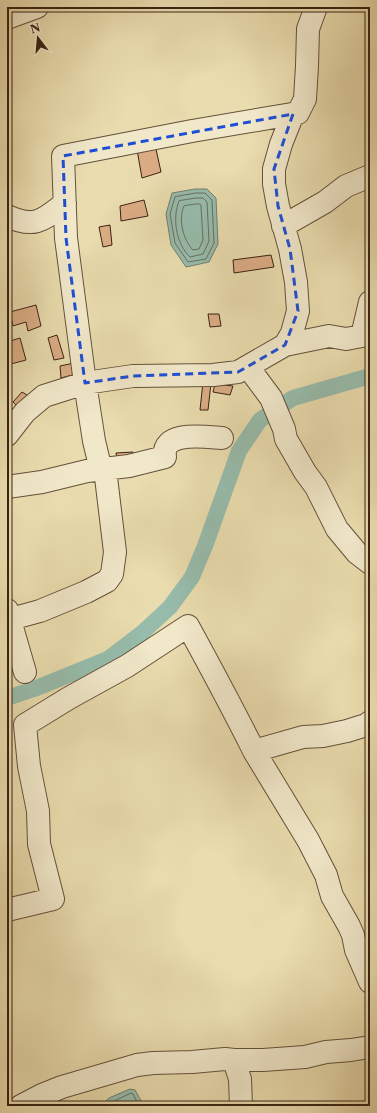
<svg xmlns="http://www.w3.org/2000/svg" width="377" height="1113" font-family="'Libre Caslon Text',serif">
  <rect width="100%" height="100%" fill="#e9dcae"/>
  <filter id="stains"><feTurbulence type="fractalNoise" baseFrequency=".005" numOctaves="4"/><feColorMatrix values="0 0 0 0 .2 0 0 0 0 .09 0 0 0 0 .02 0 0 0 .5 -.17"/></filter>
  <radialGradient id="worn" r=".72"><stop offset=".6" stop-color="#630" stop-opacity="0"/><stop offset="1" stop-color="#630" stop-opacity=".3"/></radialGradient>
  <path fill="#97bcac" stroke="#717e6f" d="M195 189H207L216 198 218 244 209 262 186 267 171 245 166 214 172 193Z
    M130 1089 135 1090 144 1106H101L109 1098Z"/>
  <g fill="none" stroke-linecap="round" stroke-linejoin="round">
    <path stroke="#686f60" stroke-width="1" d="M196 193H205L212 200 214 243 206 259 188 262 175 243 170 214 175 197Z
      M196 198H203L207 202 209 241 203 254 190 257C176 244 172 218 179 201Z
      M196 204H200L201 206 203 240 199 249 193 250C183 240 178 219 184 206Z
      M106 1106 112 1102 131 1093 133 1094 139 1106"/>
    <path stroke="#97bcac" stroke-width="16" d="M7 698 34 689 108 659 143 632 170 607 192 577 205 546 239 451 260 420 293 398 370 376"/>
  </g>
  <path fill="#dcad85" stroke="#382214" d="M154 140 161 172 142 178 136 144Z
    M144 200 148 216 121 221 120 206Z
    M110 225 112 245 103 247 99 227Z
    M271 255 274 267 234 273 233 260Z
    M36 305 41 326 28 331 26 322 13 326 10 312Z
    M208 314H219L221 326 210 327Z
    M57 335 64 358 54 360 48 338Z
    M20 338 26 360 7 365V342Z
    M74 363 76 374 61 378 60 366Z
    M203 382 211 383 208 410H200Z
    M215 384 233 386 230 395 213 392Z
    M22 392 27 395 18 407 13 402Z
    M133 452 135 463 118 464 116 453Z"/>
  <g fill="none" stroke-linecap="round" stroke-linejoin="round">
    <g stroke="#64503a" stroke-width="24">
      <path id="minor" d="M7 18 37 7
        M7 216C35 229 43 220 65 203
        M283 226 325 202 346 186 370 176
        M285 345 292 333 298 311 296 282 290 249 278 206 274 184V169L281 144 293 114
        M248 367 271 398 284 429 286 439 305 472 316 487 337 529 357 553 370 563
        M7 435 25 412 44 396 85 383 66 238 63 156 192 131 298 113 305 99 307 66 308 29 316 7
        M101 470 94 441 85 383 133 376 213 375 238 372 285 345 329 336 346 339 362 336 370 302
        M7 487 42 482 87 471 129 466 165 457C161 430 205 437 222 438
        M7 610 25 672
        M7 620 40 611 86 592 107 581 112 574 115 552 105 469
        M254 751 308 840 326 875 332 896 349 926 353 935 356 950 370 982
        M7 910 53 899 39 844 38 811 29 766 25 725 69 698 127 666 188 626C211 668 233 709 254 751L303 737 323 736 347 731 366 725 370 722
        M234 1060 240 1079 241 1106
        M21 1106 42 1095 62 1087 137 1065 153 1063 192 1062 225 1059 234 1060H263L305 1057 326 1052 351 1050 370 1047"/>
    </g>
    <use href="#minor" stroke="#f1e8ca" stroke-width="22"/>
  </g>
  <path fill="none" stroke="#1d4ed8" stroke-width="3" stroke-dasharray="8 5" stroke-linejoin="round" d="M293 114 274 169 278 206 290 249 298 311 285 345 238 372 133 376 85 383 66 238 63 156Z"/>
  <rect width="377" height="1113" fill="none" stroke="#e9dcae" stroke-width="24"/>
  <rect x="8" y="8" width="361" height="1097" fill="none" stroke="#382214" stroke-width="2"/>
  <rect x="12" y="12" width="353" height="1089" fill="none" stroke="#382214"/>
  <g transform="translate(38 38) rotate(344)" stroke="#f1e8ca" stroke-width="3" paint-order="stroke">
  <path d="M0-3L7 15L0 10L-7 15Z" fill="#382214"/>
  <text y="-6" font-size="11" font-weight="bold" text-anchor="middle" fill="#382214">N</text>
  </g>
  <rect width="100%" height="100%" filter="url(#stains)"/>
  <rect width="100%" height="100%" fill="url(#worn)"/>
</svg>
